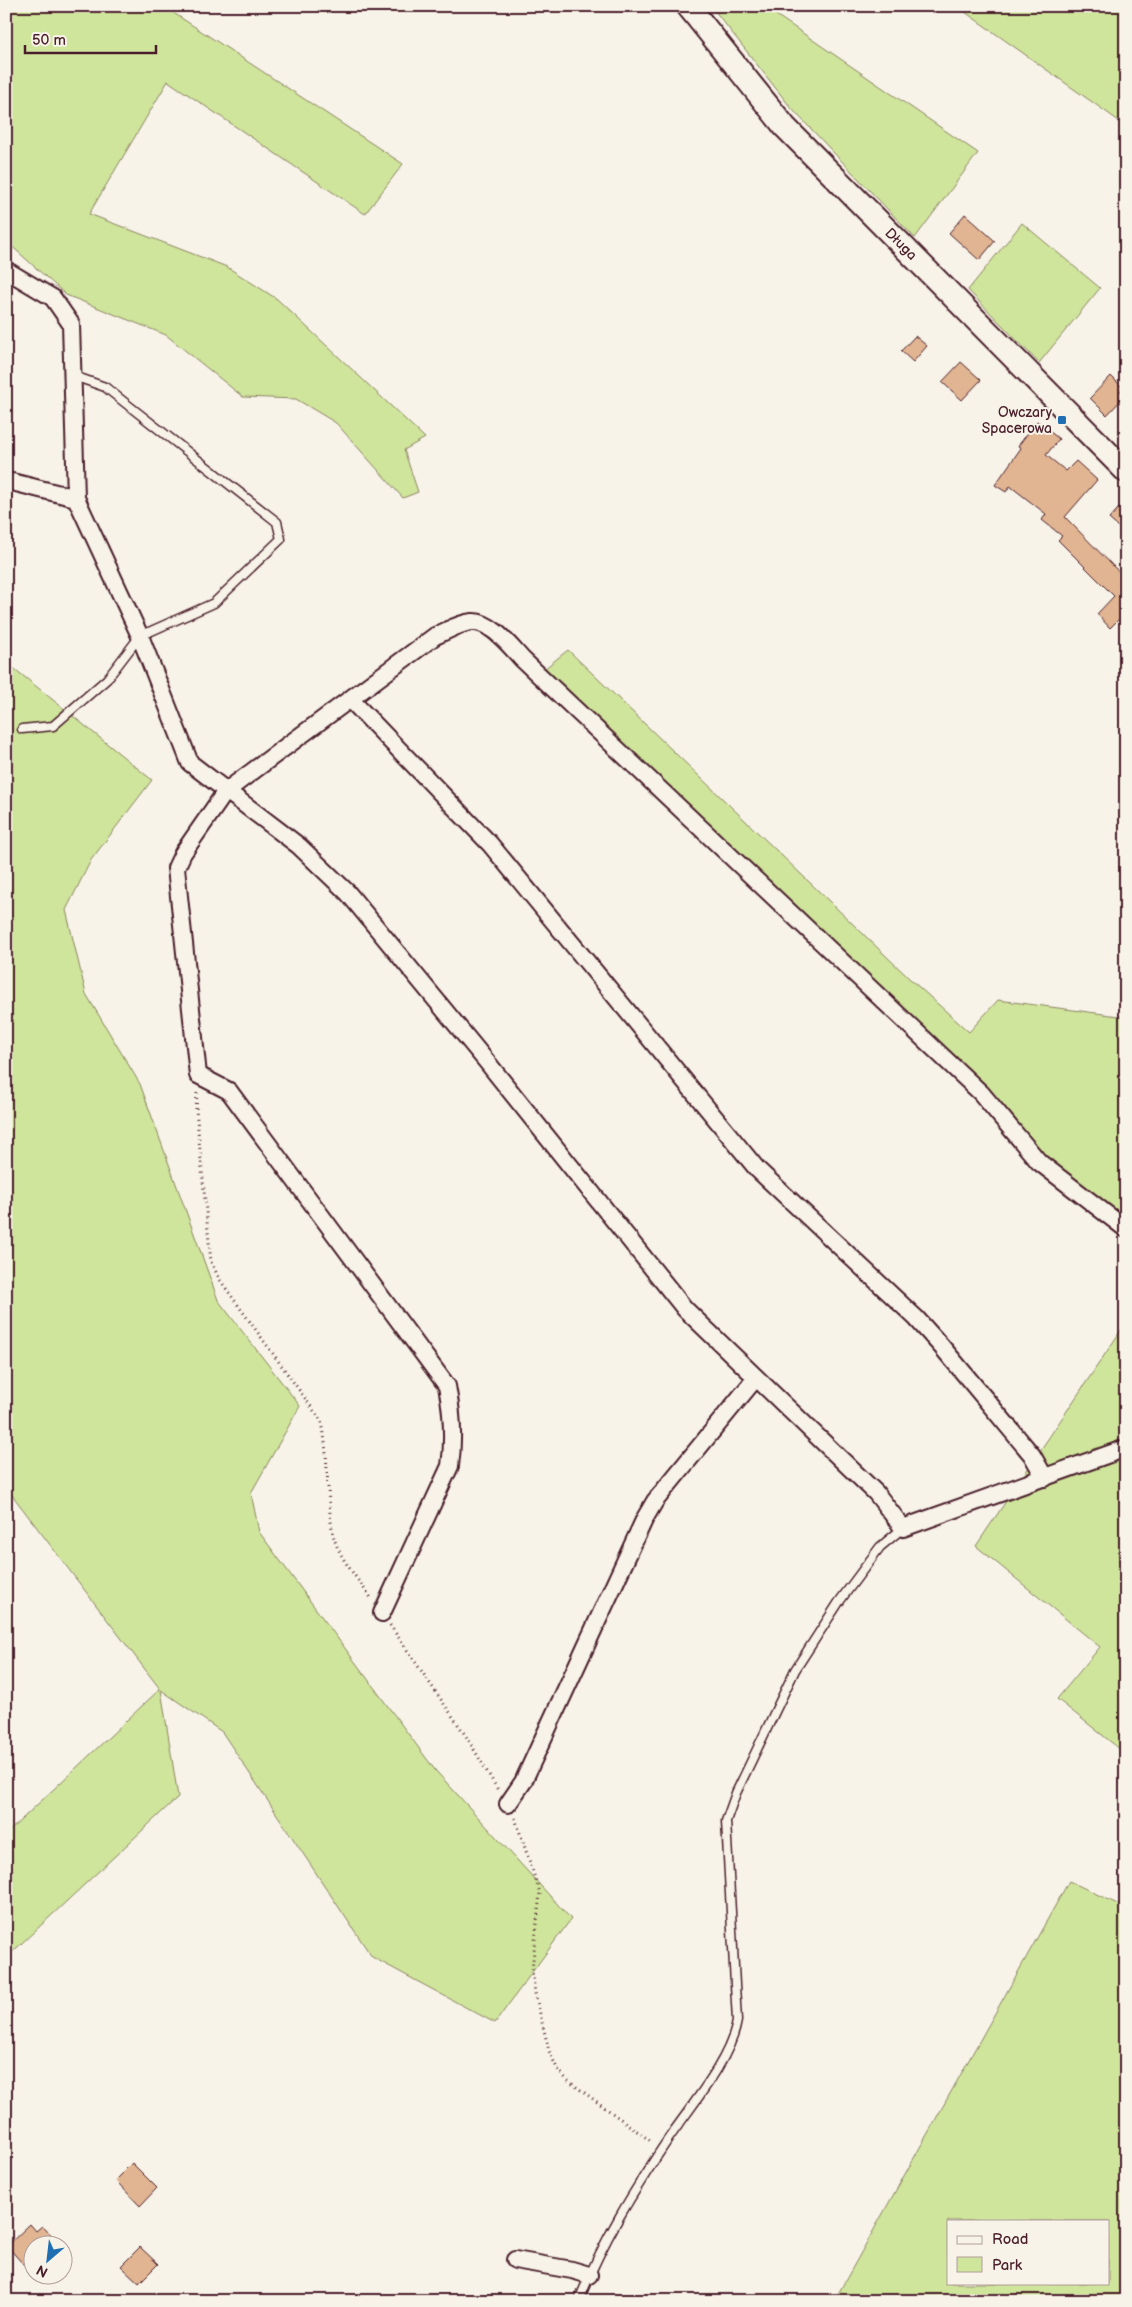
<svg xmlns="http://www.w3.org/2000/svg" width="1132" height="2307" font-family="'Balsamiq Sans',sans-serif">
  <rect width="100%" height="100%" fill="#f7f3e8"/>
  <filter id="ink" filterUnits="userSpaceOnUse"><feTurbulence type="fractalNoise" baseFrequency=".02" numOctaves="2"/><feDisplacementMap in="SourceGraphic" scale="10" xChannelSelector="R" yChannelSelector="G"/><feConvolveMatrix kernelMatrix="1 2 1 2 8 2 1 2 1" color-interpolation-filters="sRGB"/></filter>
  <g filter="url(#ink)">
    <path fill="#cfe59b" stroke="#8c8263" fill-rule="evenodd" d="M6 6H163L403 164 365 214 168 81 89 214 227 267 277 299 425 438 404 450 418 492 403 498 336 423 296 399 243 397 166 335 66 295 6 241Z
      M711 6H763L978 153 915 238 792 109Z
      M957 6H1126V126L965 12Z
      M1022 223 1100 288 1039 363 968 290Z
      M568 650 910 979 969 1032 998 1000 1126 1017V1234L539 673Z
      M6 662 152 780 91 860 66 910 86 994 140 1084 218 1300 300 1406 251 1493 259 1532 435 1770 571 1919 495 2023 372 1957 222 1732 161 1690 178 1797 6 1958V1834L160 1689 6 1487Z
      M1126 1323V1707L1124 1710 1126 1713V1754L1057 1699 1100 1647 976 1546Z
      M1069 1881 1126 1908V2301H834ZM948 2221H1108V2283H948Z"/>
    <path fill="#e1b492" stroke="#4a1f2b" d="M965 214 995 241 979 260 949 233Z
      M915 336 927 346 913 362 901 351Z
      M961 362 981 380 962 400 942 382Z
      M1111 376 1123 388 1120 391 1125 396 1107 415 1090 398Z
      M1037 421 1059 439 1046 455 1066 471 1076 461 1097 480 1065 517 1119 572 1126 564V612L1110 628 1097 614 1114 596 1058 540 1062 536 1042 520 1046 514 1010 486 1006 492 995 485 1021 448 1018 446Z
      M1126 500V534L1109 519Z
      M132 2163 157 2188 140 2206 115 2180Z
      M30 2224 36 2231 42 2226 61 2244H32V2274L7 2246Z
      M140 2247 158 2264 139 2283 121 2266Z"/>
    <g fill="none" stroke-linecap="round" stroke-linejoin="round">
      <g stroke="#4a1f2b" stroke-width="11">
        <path id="lane" d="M22 729 53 726 107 679 140 636 214 603 281 539 277 522 105 387 74 376
          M579 2301C601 2243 635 2189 669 2138 691 2106 731 2059 737 2021L726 1821 736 1793 795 1670 839 1602 880 1547 903 1528"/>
      </g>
      <g stroke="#4a1f2b" stroke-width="20">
        <path id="street" d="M6 270 53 298 71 324 76 498 140 636 190 763 299 846 348 893 487 1062 685 1309 876 1493 903 1528 1126 1448
          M12 482 76 498
          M350 699 490 844 757 1169 916 1318 942 1347 1032 1455 1045 1478
          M382 1613 450 1466C454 1439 452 1412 447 1386L229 1091 198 1075 176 868 183 853 226 791 435 636C447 631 459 623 472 622 490 620 511 647 522 659L981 1093 1039 1162 1126 1229
          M508 1804 523 1782 645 1518 655 1501 755 1379
          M515 2260 572 2270 589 2275"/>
      </g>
      <g stroke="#4a1f2b" stroke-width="26">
        <path id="secondary" d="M688 6 785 127 1126 471"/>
      </g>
      <path stroke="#4a1f2b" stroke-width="3" stroke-dasharray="1 4" stroke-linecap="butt" d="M197 1093 196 1109 211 1262 220 1280 322 1422C329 1459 326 1498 333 1534 338 1557 358 1579 371 1598
        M390 1625 466 1736 498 1790
        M515 1818 540 1893 532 1970 535 1993 549 2051 557 2068 567 2080 652 2142"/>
      <use href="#lane" stroke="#f7f3e8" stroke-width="8"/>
      <use href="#street" stroke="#f7f3e8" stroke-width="16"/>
      <use href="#secondary" stroke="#f7f3e8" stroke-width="22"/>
    </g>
  </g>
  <rect fill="#1f6fb2" stroke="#f7f3e8" stroke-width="2" x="1057" y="415" width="10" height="10" rx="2.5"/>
  <g text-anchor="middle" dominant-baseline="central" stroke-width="4" stroke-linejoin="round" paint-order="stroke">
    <g font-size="14" fill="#4a1f2b" stroke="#f7f3e8">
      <text transform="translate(901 244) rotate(45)">Długa</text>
    </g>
    <g font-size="14" fill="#4a1f2b" stroke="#f7f3e8" text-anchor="end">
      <text x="1052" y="412">Owczary<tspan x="1052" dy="16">Spacerowa</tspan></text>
    </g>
  </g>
  <rect width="1132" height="2307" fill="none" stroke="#f7f3e8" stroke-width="25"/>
  <rect x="12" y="12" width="1107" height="2282" fill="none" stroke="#4a1f2b" stroke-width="2" filter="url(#ink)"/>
  <rect x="947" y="2220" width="162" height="65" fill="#f7f3e8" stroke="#b29e9c"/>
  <rect x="957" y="2236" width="25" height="8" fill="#f7f3e8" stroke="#b29e9c"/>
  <text x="992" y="2244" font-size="15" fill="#4a1f2b">Road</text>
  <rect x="957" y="2257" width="25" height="15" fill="#cfe59b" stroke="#b29e9c"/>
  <text x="992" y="2270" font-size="15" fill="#4a1f2b">Park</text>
  <g transform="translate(48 2260) rotate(208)"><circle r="24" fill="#f7f3e8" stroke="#b29e9c"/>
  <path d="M0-4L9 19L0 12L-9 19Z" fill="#1f6fb2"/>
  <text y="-8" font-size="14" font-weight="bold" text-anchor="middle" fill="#4a1f2b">N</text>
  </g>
  <path d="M25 45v8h131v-8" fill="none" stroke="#4a1f2b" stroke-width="2.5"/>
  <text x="32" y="45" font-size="15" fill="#4a1f2b" stroke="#f7f3e8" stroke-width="4" paint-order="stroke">50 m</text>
</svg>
